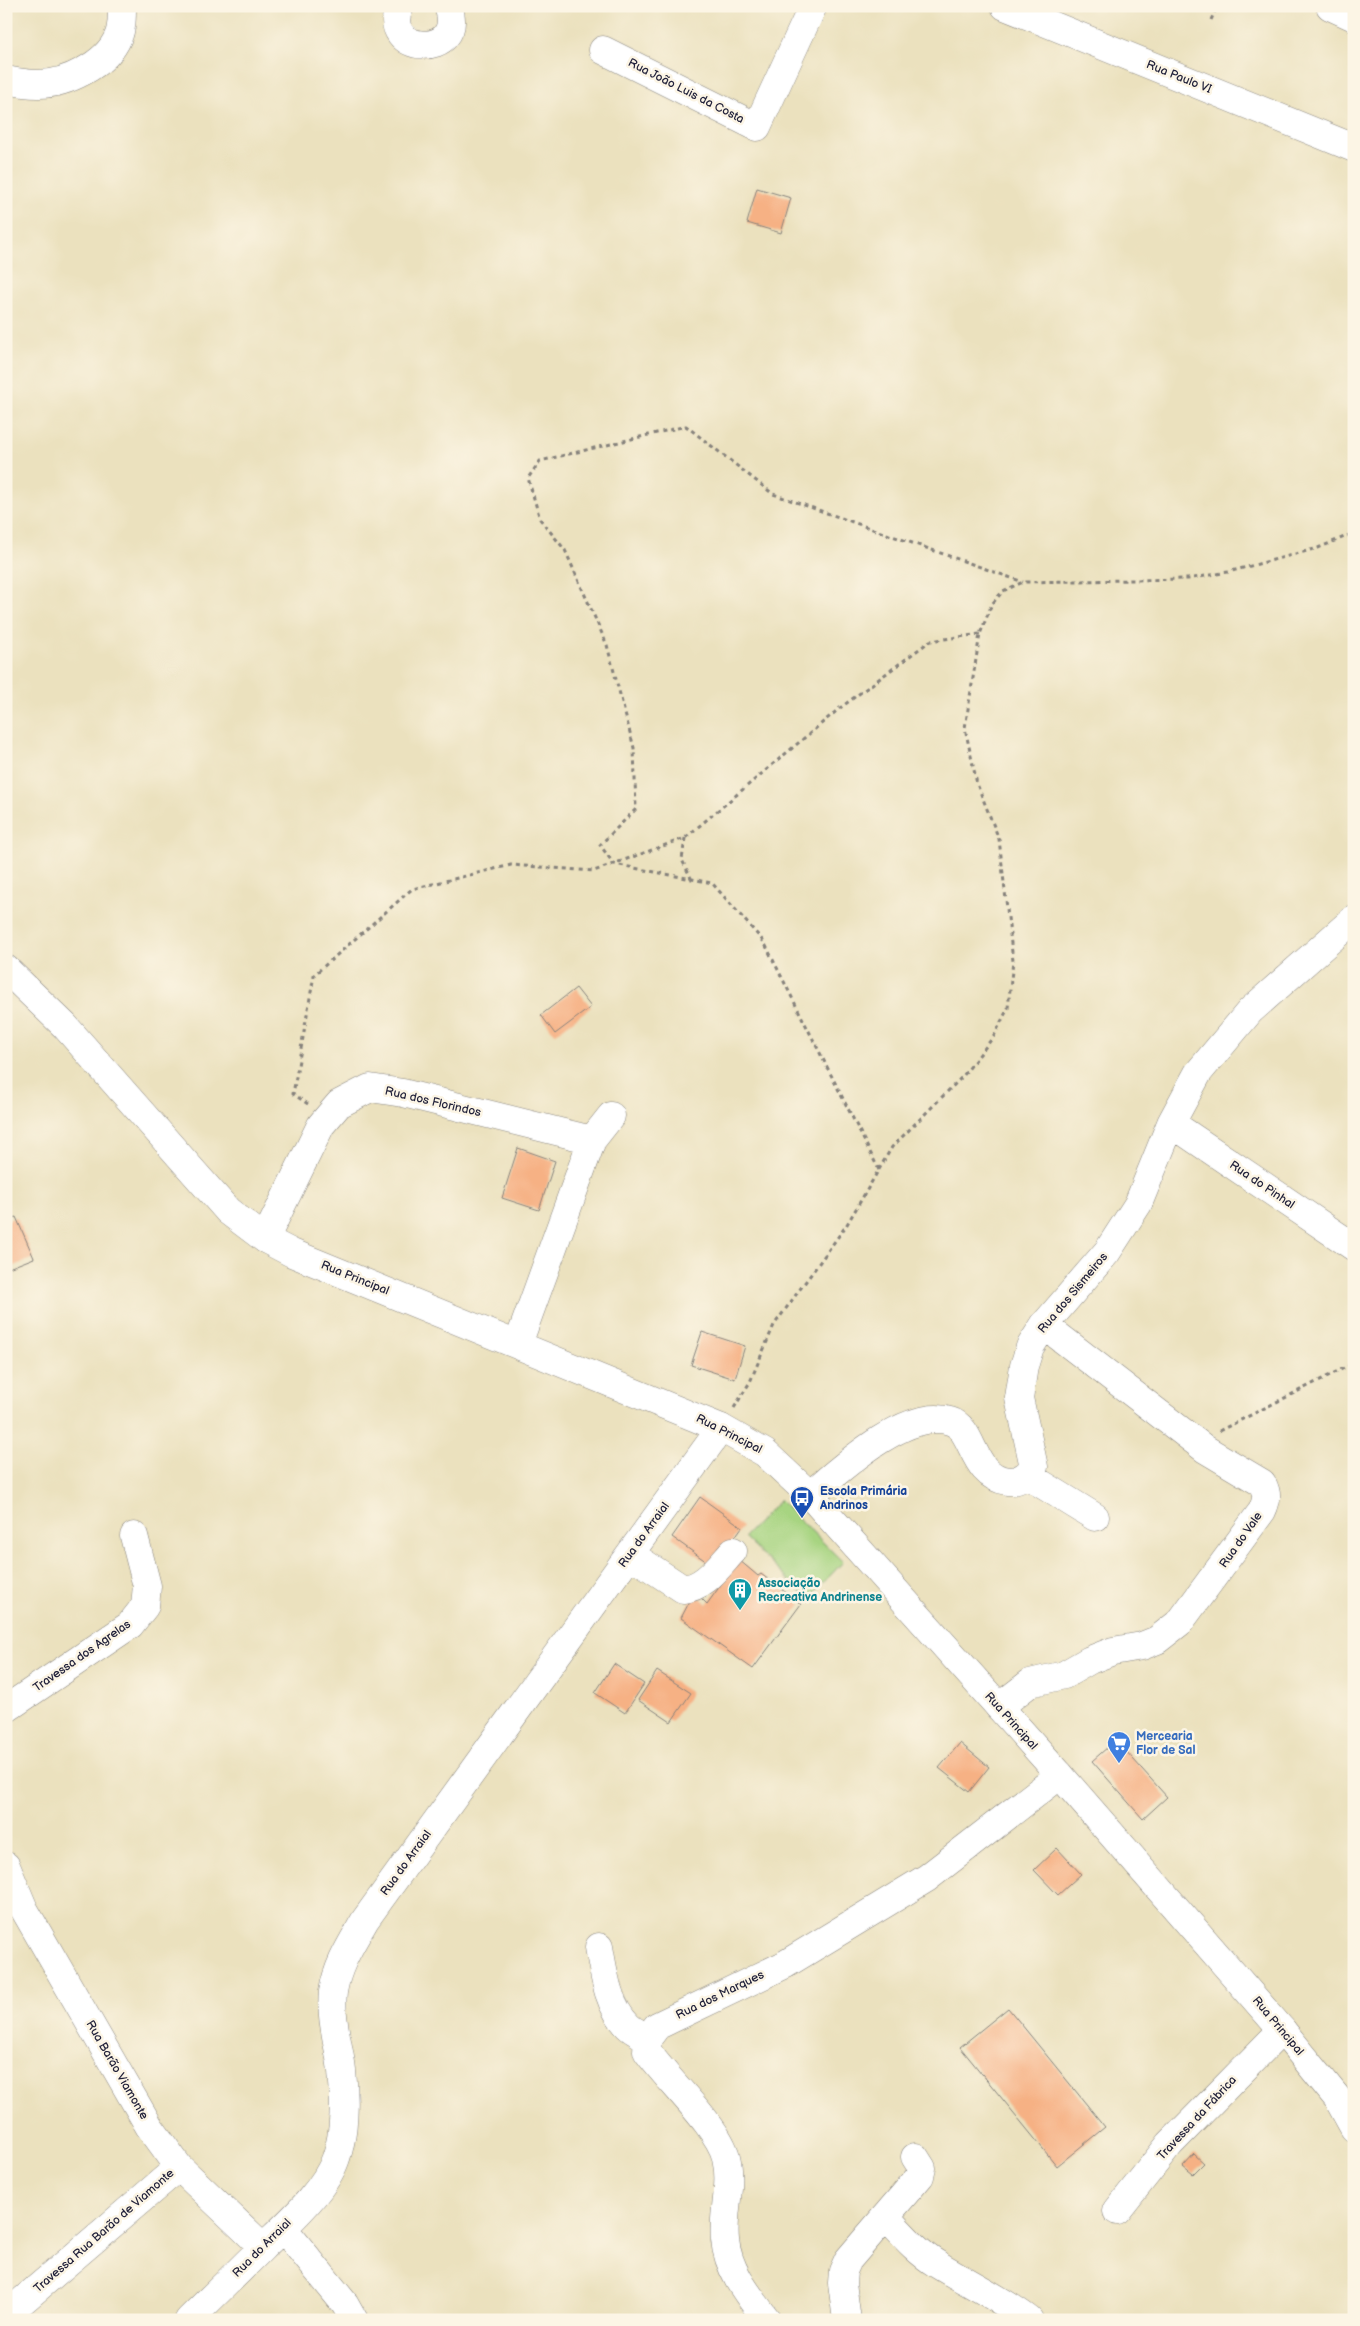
<svg xmlns="http://www.w3.org/2000/svg" width="1360" height="2326" font-family="'Balsamiq Sans',sans-serif">
  <rect width="100%" height="100%" fill="#fcf5e5"/>
  <filter id="ink" filterUnits="userSpaceOnUse"><feTurbulence type="fractalNoise" baseFrequency=".02" numOctaves="2"/><feDisplacementMap in="SourceGraphic" scale="10" xChannelSelector="R" yChannelSelector="G"/><feConvolveMatrix kernelMatrix="1 2 1 2 8 2 1 2 1" color-interpolation-filters="sRGB"/></filter>
  <filter id="wash" filterUnits="userSpaceOnUse"><feTurbulence type="fractalNoise" baseFrequency=".0096" numOctaves="4" result="noise"/><feDisplacementMap in="SourceGraphic" scale="20" xChannelSelector="R" yChannelSelector="G"/><feGaussianBlur stdDeviation="1.12" result="paint"/><feColorMatrix in="noise" values="0 0 0 0 0 0 0 0 0 0 0 0 0 0 0 0 0 1.4 0 .05"/><feComposite in="paint" operator="in"/></filter>
  <g filter="url(#wash)">
    <rect width="100%" height="100%" fill="#ebe1be"/>
    <path fill="#a7d481" stroke="#647b5e" d="M780 1500 843 1562 808 1599 744 1537Z"/>
    <g id="blocks">
      <path fill="#f6b184" d="M757 188 791 198 781 233 747 223Z
        M576 988 591 1007 555 1034 541 1015Z
        M518 1148 555 1161 539 1210 502 1198Z
        M16 1217 34 1258 6 1269V1221Z
        M702 1332 745 1346 735 1379 691 1365Z
        M700 1497 742 1527 714 1567 672 1537Z
        M739 1560 758 1576 761 1574 801 1604 753 1669 681 1618 692 1597 698 1595 707 1604Z
        M614 1664 644 1684 625 1713 595 1693Z
        M657 1671 691 1693 671 1722 638 1700Z
        M1116 1740 1167 1797 1143 1819 1092 1761Z
        M960 1743 989 1767 969 1792 939 1768Z
        M1057 1848 1081 1874 1058 1895 1034 1870Z
        M1008 2008 1105 2127 1057 2166 960 2047Z
        M1194 2154 1204 2163 1193 2174 1183 2166Z"/>
    </g>
  </g>
  <g filter="url(#ink)">
    <use href="#blocks" fill-opacity="0" stroke="#86827c" stroke-width="1"/>
    <g fill="none" stroke-linecap="round" stroke-linejoin="round">
      <g stroke="#86827c" stroke-width="29">
        <path id="minor" d="M400 6C377 54 468 61 448 6
          M1330 6 1354 17
          M603 50 757 127 813 6
          M6 80C16 82 27 84 37 84 65 85 107 64 118 37 122 29 122 16 122 6
          M1171 1123 1354 1247
          M265 1239 321 1125 339 1104 370 1088 403 1093 592 1140
          M518 1344 592 1140 611 1116
          M1027 1475 1095 1517
          M810 1495C840 1469 907 1407 950 1421 975 1428 970 1476 1008 1481 1019 1482 1028 1475 1034 1467L1019 1398 1024 1366 1030 1347 1044 1325 1107 1252 1138 1204 1171 1123 1198 1073 1250 1011 1354 919
          M630 1554 683 1589C705 1587 718 1567 733 1551
          M999 1707 1030 1683 1064 1675 1090 1660 1113 1651 1142 1646 1157 1640 1180 1622 1262 1511C1267 1500 1268 1494 1262 1483L1205 1449 1044 1325
          M6 1709 130 1625 145 1606 147 1586 134 1536
          M6 1866 24 1909 149 2126 179 2167 263 2247
          M599 1947C604 1975 608 2006 628 2026 633 2031 642 2035 648 2038
          M1117 2211 1170 2144 1282 2030
          M886 2217C902 2234 917 2252 937 2264 968 2283 1000 2298 1029 2320
          M283 2228 345 2304 354 2320
          M6 2315 179 2167
          M189 2320C213 2296 238 2272 262 2248 287 2224 325 2191 336 2158 345 2133 345 2098 342 2071 339 2045 330 2019 333 1992 337 1965 352 1943 365 1920L721 1428
          M767 2320C749 2296 728 2271 725 2240 722 2213 733 2185 726 2157 718 2126 667 2080 647 2051L648 2038 657 2026 784 1965 927 1878 1060 1775
          M847 2320 842 2283 843 2271 848 2260 920 2176 922 2168 915 2157"/>
      </g>
      <g stroke="#86827c" stroke-width="29">
        <path id="major" d="M1005 6 1354 148
          M6 969 65 1026 228 1211 265 1239 292 1253 721 1428 765 1453 810 1495 1060 1775 1282 2030 1338 2099 1354 2128"/>
      </g>
      <path stroke="#86827c" stroke-width="3" stroke-dasharray="4 4" stroke-linecap="butt" d="M1211 20 1217 6
        M685 838 682 860 691 878
        M308 1104 293 1094 314 975 412 889 511 865 594 871 685 838 840 708 930 641 980 634
        M879 1170 764 942 712 883 614 864 600 845 636 809 634 748 607 645 565 550 540 519 528 478 540 461 686 426 773 494 1023 582
        M734 1408 750 1382 774 1325 846 1226 892 1147 963 1076 994 1036 1008 1008 1013 961 999 839 977 784 965 728 980 634 992 604 1003 591 1023 582 1188 579 1228 572 1318 548 1354 533
        M1219 1431 1354 1363"/>
      <use href="#minor" stroke="#fff" stroke-width="28"/>
      <use href="#major" stroke="#fff" stroke-width="28"/>
    </g>
  </g>
  <defs>
    <g id="bus-pin" transform="scale(1.25)"><path d="M0 17L-7.5 6A9.5 9.5 0 1 1 7.5 6Z" fill="#1a4fb4" stroke="#fcf5e5"/><path d="M-5-6H5V4H4V6H2V4H-2V6H-4V4H-5ZM-3.5-4V0h7V-4ZM-3.5 1.2v1.5H-2V1.2ZM2 1.2v1.5H3.5V1.2Z" fill="#fff"/></g>
    <g id="building-pin" transform="scale(1.25)"><path d="M0 17L-7.5 6A9.5 9.5 0 1 1 7.5 6Z" fill="#0f9aa8" stroke="#fcf5e5"/><path d="M-4-6H4V6H1V3H-1V6H-4ZM-2.5-4.3h1.7v1.8h-1.7ZM.8-4.3h1.7v1.8H.8ZM-2.5-1h1.7V.8h-1.7ZM.8-1h1.7V.8H.8Z" fill="#fff"/></g>
    <g id="supermarket-pin" transform="scale(1.25)"><path d="M0 17L-7.5 6A9.5 9.5 0 1 1 7.5 6Z" fill="#3f7fe0" stroke="#fcf5e5"/><path d="M-6-5.5h2.5l.6 2H6L4.5 2H-2.5L-4.4-4H-6ZM-1.5 3.2a1.3 1.3 0 1 0 .1 0ZM3 3.2a1.3 1.3 0 1 0 .1 0Z" fill="#fff"/></g>
  </defs>
  <g fill-rule="evenodd">
    <use href="#bus-pin" x="802" y="1498"/>
    <use href="#building-pin" x="740" y="1590"/>
    <use href="#supermarket-pin" x="1119" y="1743"/>
  </g>
  <g text-anchor="middle" dominant-baseline="central" stroke-width="5" stroke-linejoin="round" paint-order="stroke">
    <g font-size="12" fill="#22223b" stroke="#fcf5e5">
      <text transform="translate(1179 77) rotate(22)">Rua Paulo VI</text>
      <text transform="translate(686 91) rotate(27)">Rua João Luis da Costa</text>
      <text transform="translate(433 1102) rotate(13)">Rua dos Florindos</text>
      <text transform="translate(1262 1185) rotate(34)">Rua do Pinhal</text>
      <text transform="translate(355 1278) rotate(22)">Rua Principal</text>
      <text transform="translate(1073 1293) rotate(-50)">Rua dos Sismeiros</text>
      <text transform="translate(729 1434) rotate(27)">Rua Principal</text>
      <text transform="translate(644 1535) rotate(-54)">Rua do Arraial</text>
      <text transform="translate(1241 1540) rotate(-55)">Rua do Vale</text>
      <text transform="translate(82 1656) rotate(-35)">Travessa dos Agrelas</text>
      <text transform="translate(1011 1721) rotate(48)">Rua Principal</text>
      <text transform="translate(406 1863) rotate(-54)">Rua do Arraial</text>
      <text transform="translate(720 1995) rotate(-26)">Rua dos Marques</text>
      <text transform="translate(1278 2026) rotate(50)">Rua Principal</text>
      <text transform="translate(117 2070) rotate(60)">Rua Barão Viamonte</text>
      <text transform="translate(1197 2118) rotate(-47)">Travessa da Fábrica</text>
      <text transform="translate(104 2231) rotate(-41)">Travessa Rua Barão de Viamonte</text>
      <text transform="translate(262 2248) rotate(-45)">Rua do Arraial</text>
    </g>
    <g font-size="12" font-weight="bold" fill="#164399" stroke="#fcf5e5" text-anchor="start">
      <text x="820" y="1491">Escola Primária<tspan x="820" dy="14">Andrinos</tspan></text>
    </g>
    <g font-size="12" font-weight="bold" fill="#0d838f" stroke="#fcf5e5" text-anchor="start">
      <text x="758" y="1583">Associação<tspan x="758" dy="14">Recreativa Andrinense</tspan></text>
    </g>
    <g font-size="12" font-weight="bold" fill="#366cbe" stroke="#fcf5e5" text-anchor="start">
      <text x="1136" y="1736">Mercearia<tspan x="1136" dy="14">Flor de Sal</tspan></text>
    </g>
  </g>
  <rect width="1360" height="2326" fill="none" stroke="#fcf5e5" stroke-width="25"/>
</svg>
